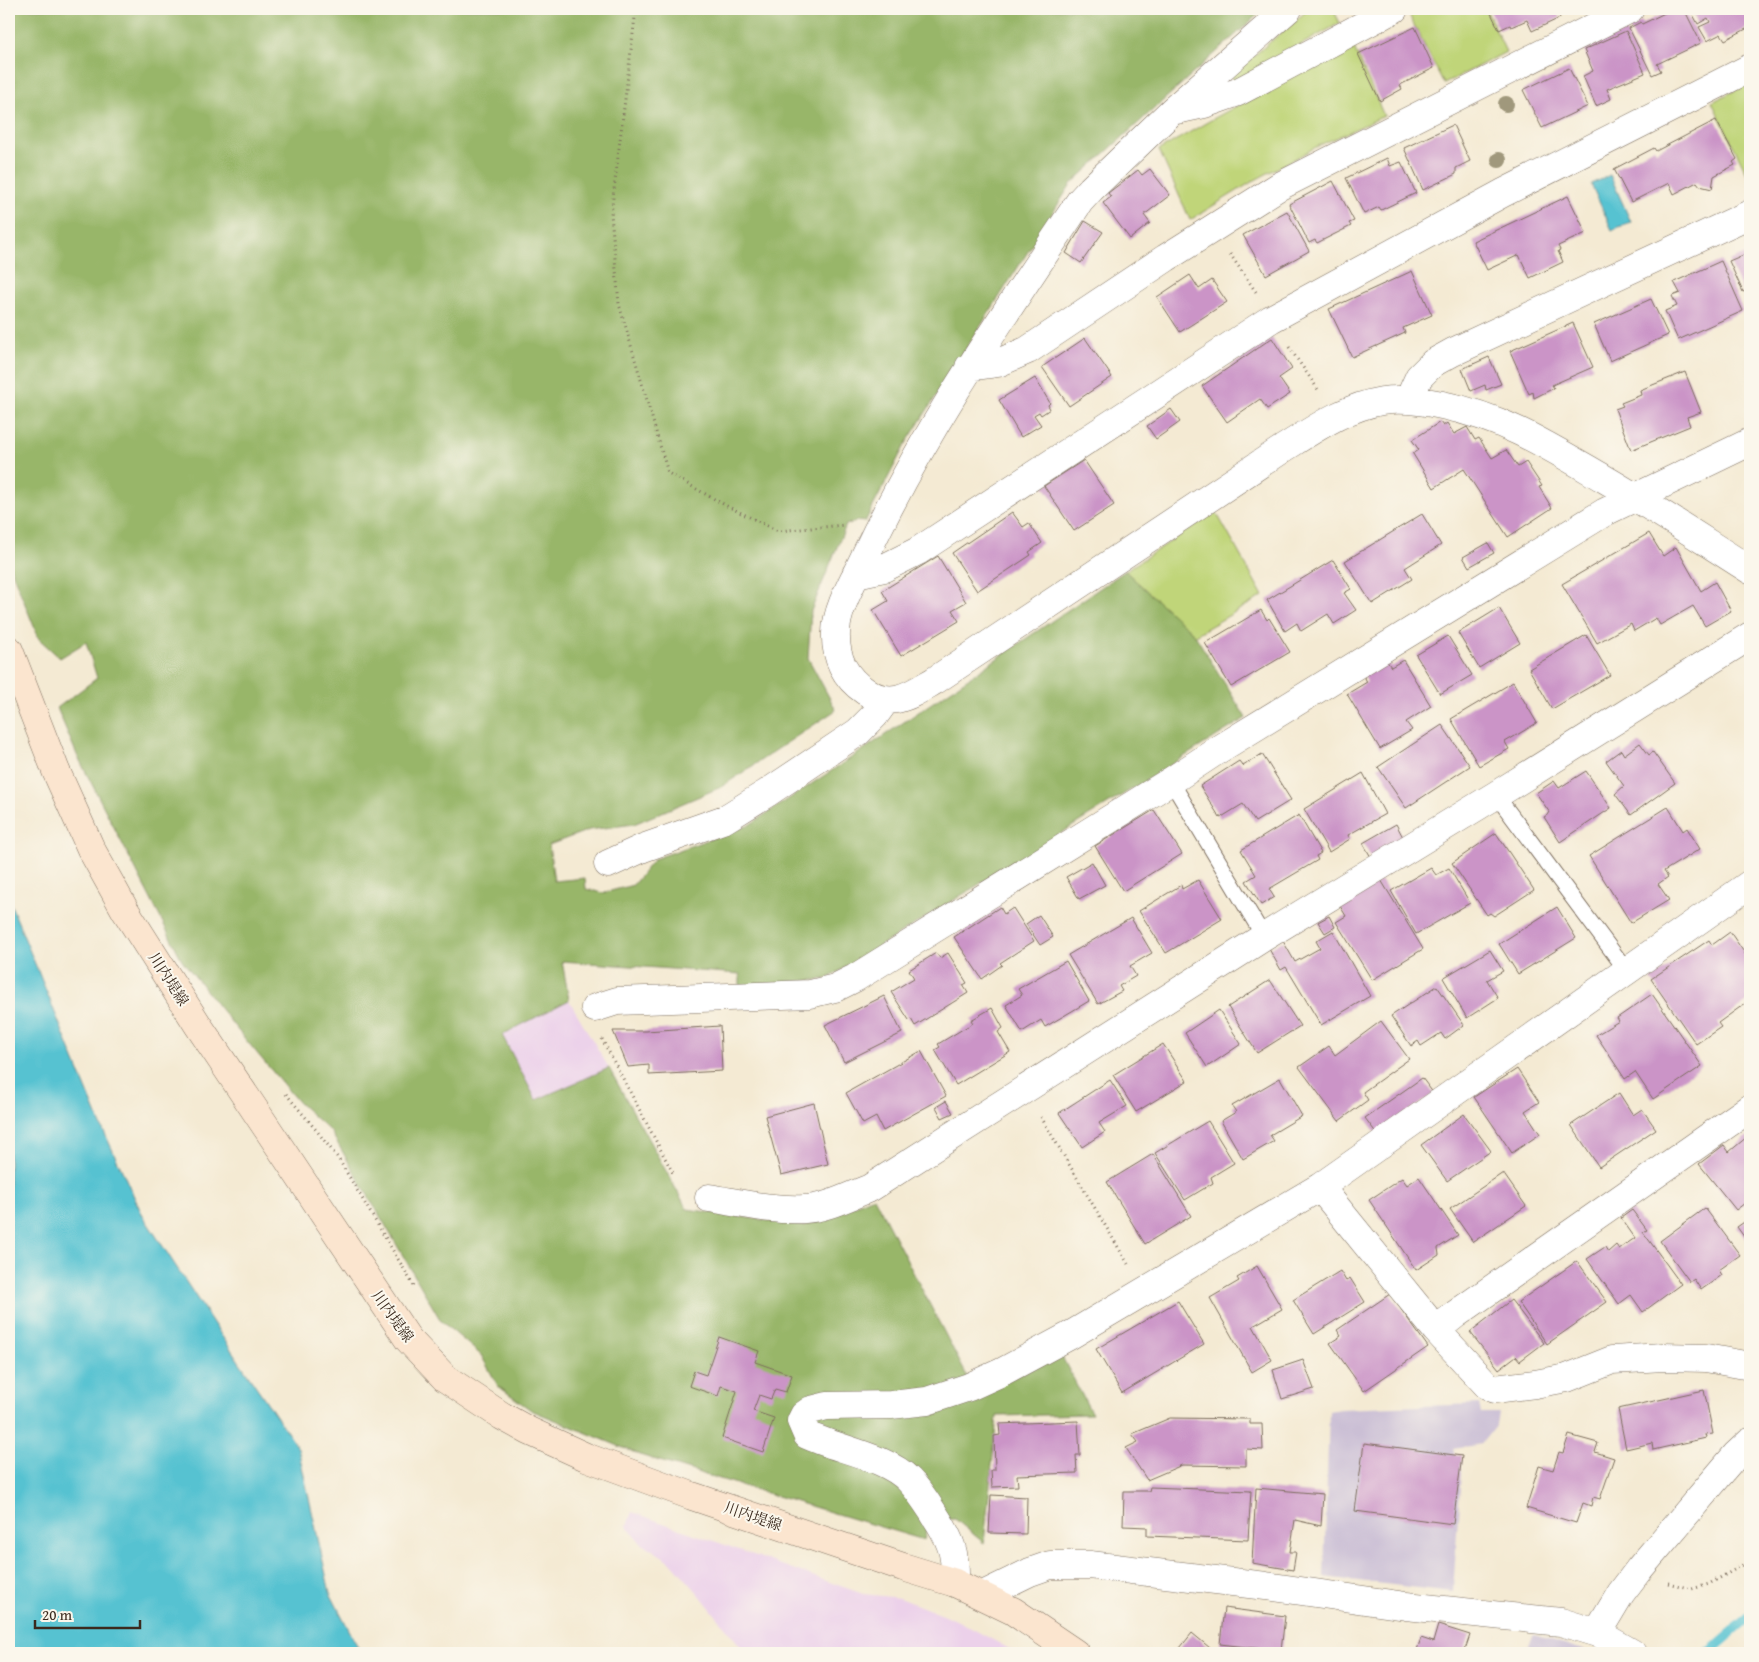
<svg xmlns="http://www.w3.org/2000/svg" width="1759" height="1662" font-family="'Gentium Book Plus','Noto Serif JP',serif">
  <rect width="100%" height="100%" fill="#fbf7ec"/>
  <filter id="ink" filterUnits="userSpaceOnUse"><feTurbulence type="fractalNoise" baseFrequency=".02" numOctaves="2"/><feDisplacementMap in="SourceGraphic" scale="10" xChannelSelector="R" yChannelSelector="G"/><feConvolveMatrix kernelMatrix="1 2 1 2 8 2 1 2 1" color-interpolation-filters="sRGB"/></filter>
  <filter id="wash" filterUnits="userSpaceOnUse"><feTurbulence type="fractalNoise" baseFrequency=".0096" numOctaves="4" result="noise"/><feDisplacementMap in="SourceGraphic" scale="20" xChannelSelector="R" yChannelSelector="G"/><feGaussianBlur stdDeviation="1.12" result="paint"/><feColorMatrix in="noise" values="0 0 0 0 0 0 0 0 0 0 0 0 0 0 0 0 0 1.4 0 .05"/><feComposite in="paint" operator="in"/></filter>
  <g filter="url(#wash)">
    <rect width="100%" height="100%" fill="#f4ead3"/>
    <path fill="#ecd1ea" d="M569 1000 609 1068 536 1100 501 1034Z
      M632 1512 863 1594 900 1598 958 1621 1017 1653H746L699 1594 670 1561 641 1543 627 1526Z"/>
    <path fill="#cbbfd5" d="M1479 1404 1481 1413H1499L1497 1424 1481 1444 1453 1449 1455 1456H1462L1453 1592 1324 1577 1329 1411 1340 1409Z
      M1534 1635 1587 1651 1592 1653H1524Z"/>
    <path fill="#c0d579" stroke="#7e804c" d="M1309 9H1333L1340 23 1234 82 1230 76Z
      M1422 9H1486L1506 52 1444 84 1409 15Z
      M1352 43 1384 116 1320 145 1255 180 1190 220 1159 150 1211 120Z
      M1750 83V180L1712 102Z
      M1216 512 1263 596 1195 635 1125 571Z"/>
    <path fill="#98b669" stroke="#6a7044" d="M9 9H1264L1071 184 905 445 865 522 856 521 846 525 811 611 808 658 836 710 721 787 634 824 589 830 549 845 554 881 585 878 586 889 603 893 633 885 654 859 749 825 863 750 1125 571 1195 635 1246 718 827 979 740 986V974L562 961 569 1000 502 1035 536 1100 609 1068 687 1209 804 1226 874 1197 968 1378 1061 1355 1092 1414 997 1416 984 1543 955 1519 928 1521 924 1540 643 1456 531 1410 498 1386 481 1355 441 1321 331 1132 299 1103 235 1027 182 960 77 755 57 708 97 678 86 642 60 658 39 639 9 564Z"/>
    <path fill="#57c2d1" stroke="#497678" d="M1610 175 1631 222 1612 230 1591 184Z
      M9 900 100 1123 143 1216 217 1329 298 1448 330 1593 361 1653H9Z"/>
    <g fill="none" stroke-linecap="round" stroke-linejoin="round">
      <path stroke="#57c2d1" stroke-width="10" d="M1708 1653 1750 1617"/>
    </g>
    <g id="blocks">
      <path fill="#cb94c7" d="M1489 9H1556L1560 18 1532 31 1527 20 1511 27 1510 25 1499 30Z
        M1673 9H1684L1701 43 1657 64 1661 71 1652 75 1629 28 1641 22 1642 24Z
        M1690 9H1750V27L1725 40 1721 34 1707 41 1699 27 1710 22 1708 18 1698 24Z
        M1415 27 1434 68 1400 85 1402 89 1380 101 1358 54Z
        M1626 31 1645 73 1607 89 1611 99 1596 106 1583 76 1593 71 1584 50Z
        M1569 68 1588 106 1542 128 1523 90Z
        M1716 120 1737 159 1733 162 1735 165 1714 176 1712 189 1700 186 1697 182 1674 194 1669 183 1631 202 1614 169 1654 148 1656 151Z
        M1453 125 1470 161 1456 168V174L1423 190 1404 148Z
        M1387 158 1390 166 1401 162 1416 193 1381 210 1379 207 1364 214 1346 178Z
        M1150 169 1170 195 1144 215 1150 223 1130 239 1103 203 1111 197 1108 193 1138 170 1142 175Z
        M1333 181 1354 221 1349 223 1351 226 1317 243 1315 240 1309 243 1289 204Z
        M1568 196 1586 233 1558 246 1560 250 1558 251 1563 262 1530 278 1519 255 1487 270 1473 241Z
        M1287 211 1309 251 1266 275 1243 235Z
        M1085 221 1103 232 1081 263 1066 253Z
        M1750 242V289L1743 292 1729 261 1748 253 1745 244Z
        M1721 261 1743 311 1678 340 1665 311 1677 306 1672 296 1680 293 1674 282Z
        M1412 271 1432 315 1403 328 1405 333 1352 357 1329 309Z
        M1190 275 1199 289 1212 280 1227 302 1180 332 1157 297Z
        M1651 299 1668 335 1610 361 1594 324Z
        M1573 323 1593 367 1552 385 1554 388 1534 398 1533 392 1529 394 1510 351Z
        M1085 338 1112 377 1069 406 1042 367Z
        M1272 338 1292 369 1279 378 1290 394 1267 409 1260 399 1227 422 1202 386Z
        M1489 357 1501 384 1486 390 1485 385 1471 391 1462 369Z
        M1685 372 1701 412 1687 417 1690 426 1631 450 1615 409 1623 406 1621 403 1641 395 1640 390Z
        M1035 378 1050 403 1048 405 1050 409 1041 415 1039 412 1034 415 1041 425 1021 437 999 400Z
        M1171 409 1180 422 1156 439 1147 426Z
        M1440 422 1443 426 1447 423 1454 434 1467 427 1475 440 1479 438 1492 458 1506 450 1518 467 1526 462 1542 486 1539 487 1552 508 1508 537 1464 469 1434 488 1413 454 1419 450 1412 440Z
        M1084 460 1114 505 1074 531 1044 486Z
        M1012 512 1023 527 1029 523 1042 543 1029 552 1031 555 977 591 952 553Z
        M1422 514 1441 545 1405 568 1412 579 1372 604 1345 561Z
        M1649 533 1663 556 1676 547 1701 591 1715 582 1731 611 1705 626 1693 606 1660 625 1656 618 1634 631 1631 624 1597 643 1562 584Z
        M1488 543 1494 553 1469 567 1463 557Z
        M938 556 966 602 952 610 959 621 901 656 873 610 888 601 882 591Z
        M1333 560 1351 589 1344 593 1356 610 1334 624 1328 614 1301 631 1297 623 1285 631 1267 600Z
        M1499 608 1520 643 1479 668 1458 633Z
        M1261 610 1267 620 1269 618 1290 652 1231 687 1205 643Z
        M1586 635 1610 675 1552 709 1529 669Z
        M1448 636 1472 675 1440 694 1416 655Z
        M1386 660 1391 667 1403 660 1431 706 1406 722 1412 730 1380 749 1347 694 1367 682 1363 674Z
        M1513 682 1537 723 1505 742 1509 749 1479 766 1451 719Z
        M1442 725 1470 766 1406 808 1378 767Z
        M1640 743 1649 755 1653 752 1675 783 1631 815 1615 794 1624 786 1606 761 1621 750 1624 755Z
        M1262 754 1291 800 1255 822 1243 804 1220 818 1200 786 1239 761 1243 766Z
        M1586 771 1611 808 1560 842 1544 817 1550 813 1536 793 1554 781 1559 788Z
        M1363 773 1385 814 1348 835 1350 839 1329 852 1304 809Z
        M1668 807 1683 831 1687 828 1700 849 1664 871 1668 877 1658 884 1669 900 1631 923 1589 856Z
        M1154 810 1182 854 1123 891 1095 846Z
        M1299 815 1321 853 1316 856 1318 860 1269 889 1274 897 1261 905 1246 881 1256 875 1241 850Z
        M1396 824 1404 839 1372 859 1363 843Z
        M1496 833 1534 890 1494 916 1490 913 1487 915 1452 863Z
        M1092 862 1105 885 1079 899 1066 877Z
        M1431 868 1436 875 1449 868 1470 903 1416 934 1391 891Z
        M1198 880 1222 919 1166 953 1139 911 1181 885 1182 889Z
        M1381 880 1423 949 1372 980 1336 922 1346 916 1340 906Z
        M1000 907 1004 914 1013 908 1034 941 1000 963 1002 965 982 979 954 937Z
        M1557 907 1576 938 1518 974 1499 944Z
        M1039 915 1053 937 1040 945 1026 924Z
        M1329 916 1335 927 1325 933 1318 922Z
        M1131 918 1152 953 1130 966 1136 976 1119 986 1122 991 1098 1004 1068 955Z
        M1333 931 1370 996 1321 1025 1286 967 1281 970 1269 949 1283 941 1295 962 1320 948 1316 941Z
        M1730 932 1750 961V1000L1718 1023 1721 1027 1696 1044 1651 979 1709 940 1712 945Z
        M1490 950 1503 971 1487 980 1498 998 1467 1018 1443 978Z
        M936 953 940 958 948 953 967 983 963 985 968 993 915 1026 911 1019 909 1020 891 992 914 978 909 970Z
        M1066 961 1089 1001 1045 1027 1041 1020 1022 1032 1006 1005 1022 995 1018 989Z
        M1270 980 1300 1026 1257 1053 1228 1007Z
        M1437 986 1464 1025 1445 1039 1441 1033 1421 1046 1418 1041 1411 1046 1391 1016Z
        M1652 994 1702 1066 1653 1099 1635 1072 1625 1079 1596 1035 1619 1021 1617 1018Z
        M884 996 902 1033 844 1062 825 1025Z
        M992 1008 1003 1028 998 1032 1010 1052 956 1085 935 1050 940 1047 938 1044 973 1023 971 1020Z
        M1219 1010 1241 1044 1207 1067 1185 1033Z
        M1381 1021 1409 1059 1363 1092 1368 1100 1339 1121 1299 1067 1329 1046 1335 1055Z
        M720 1026 722 1071 649 1075V1065L628 1067 613 1031H646Z
        M1163 1044 1187 1081 1136 1112 1113 1075Z
        M921 1051 946 1096 883 1131 876 1117 863 1124 846 1093Z
        M1517 1069 1539 1102 1525 1111 1540 1134 1512 1153 1474 1097Z
        M1280 1078 1302 1116 1270 1135 1274 1141 1243 1159 1221 1121 1236 1112 1232 1106Z
        M1422 1078 1434 1094 1377 1134 1365 1118Z
        M1110 1080 1127 1106 1099 1123 1105 1132 1082 1147 1059 1113Z
        M1619 1093 1633 1115 1642 1109 1656 1129 1599 1167 1571 1125Z
        M946 1101 953 1113 942 1118 936 1107Z
        M814 1103 828 1164 781 1175 765 1116Z
        M1464 1114 1491 1151 1447 1181 1421 1145Z
        M1208 1121 1234 1163 1211 1177 1213 1183 1185 1200 1155 1153Z
        M1748 1136 1750 1139V1199L1736 1210 1699 1164 1724 1145 1729 1152Z
        M1153 1154 1191 1216 1145 1244 1107 1182Z
        M1503 1173 1526 1206 1473 1242 1450 1209Z
        M1419 1177 1458 1235 1438 1248 1439 1255 1416 1270 1369 1200 1402 1178 1407 1185Z
        M1705 1208 1740 1255 1719 1270 1722 1275 1701 1290 1694 1279 1690 1282 1660 1241Z
        M1632 1210 1647 1230 1643 1232 1681 1284 1643 1312 1631 1295 1619 1304 1587 1259 1605 1247 1608 1252 1616 1245 1619 1249 1635 1238 1621 1218Z
        M1750 1218V1245L1737 1227Z
        M1577 1261 1607 1302 1547 1344 1518 1302Z
        M1257 1266 1282 1309 1253 1326 1272 1360 1252 1372 1210 1298 1239 1281 1237 1278Z
        M1340 1271 1346 1281 1350 1278 1365 1302 1314 1334 1293 1300Z
        M1390 1294 1428 1347 1364 1391 1330 1343 1341 1336 1337 1330Z
        M1511 1300 1544 1343 1520 1361 1516 1356 1499 1369 1470 1332Z
        M1178 1301 1204 1344 1122 1393 1096 1349Z
        M719 1337 759 1351 755 1362 792 1375 786 1392 775 1389 771 1399 759 1395 758 1398 753 1411 774 1418 763 1452 722 1438 737 1391 721 1386 718 1396 689 1386 694 1371 706 1375Z
        M1303 1360 1314 1389 1282 1399 1273 1370Z
        M1704 1390 1713 1434 1705 1435 1706 1438 1653 1450 1652 1443 1626 1449 1618 1409Z
        M1170 1418 1250 1419V1424H1262L1263 1450 1246 1449V1466L1182 1465 1147 1480 1126 1448 1138 1442 1132 1434Z
        M1078 1421 1080 1455H1076L1077 1473 1017 1475 1018 1486 992 1487 991 1470H995L994 1436 1000 1435 999 1424Z
        M1569 1435 1598 1443 1595 1452 1614 1458 1600 1499 1593 1497 1591 1506 1583 1503 1576 1523 1526 1508 1539 1466 1553 1470 1559 1452 1563 1453Z
        M1364 1443 1462 1456 1453 1524 1355 1511Z
        M1150 1487 1251 1491 1248 1540 1147 1536V1527L1123 1526 1124 1491H1149Z
        M1256 1488 1323 1494 1321 1526 1295 1520 1290 1552H1296L1293 1570 1252 1563Z
        M991 1495 1027 1497 1026 1534 989 1533Z
        M1224 1608 1285 1616 1281 1651 1220 1644Z
        M1438 1625 1470 1635 1464 1653H1416L1421 1638 1433 1642Z
        M1192 1633 1216 1653H1176Z"/>
    </g>
  </g>
  <g filter="url(#ink)">
    <use href="#blocks" fill-opacity="0" stroke="#7c6d5d" stroke-width="1"/>
    <g fill="none" stroke-linecap="round" stroke-linejoin="round">
      <g stroke="#7c6d5d" stroke-width="17">
        <path id="service" d="M1171 781 1264 937
          M1496 795 1627 971"/>
      </g>
      <g stroke="#7c6d5d" stroke-width="29">
        <path id="minor" d="M1288 9 1172 111 1091 189 1080 201C1003 316 924 430 865 556 855 578 836 609 836 633 835 657 845 678 865 691 892 709 910 695 934 681L1281 450C1313 430 1345 407 1382 401 1403 398 1423 401 1442 405 1503 417 1550 447 1603 478 1653 507 1701 539 1750 570
          M1176 110 1204 104 1238 92 1394 9
          M969 367 998 363 1028 350 1166 258 1278 187 1630 9
          M1409 399 1419 377 1433 363 1453 352 1750 214
          M856 574 884 568 918 551 1271 319 1503 193 1750 68
          M608 864 643 848 725 819 767 793 858 732 875 715 886 700
          M595 1008 617 1001 810 994 835 988 855 978 1171 781 1218 750 1605 512 1750 442
          M1320 1187 1436 1330 1487 1385 1495 1389 1535 1384 1567 1378 1612 1360 1663 1357 1706 1358 1750 1366
          M709 1198C740 1203 773 1211 805 1209 827 1208 849 1196 870 1188L1264 937 1496 795 1750 636
          M1436 1330 1456 1314 1750 1108
          M955 1583C956 1552 951 1540 934 1514 927 1503 919 1490 909 1480 887 1457 837 1449 807 1435L801 1421 804 1415 811 1410 827 1406 891 1405 927 1401 969 1387 1002 1372 1069 1336 1320 1187 1750 884
          M983 1595 1030 1572 1050 1565H1090L1266 1586 1406 1606 1561 1622 1597 1633 1632 1653
          M1597 1633 1621 1593 1640 1568 1736 1455 1750 1442"/>
      </g>
      <g stroke="#7c6d5d" stroke-width="29">
        <path id="secondary" d="M9 650 56 771 91 849 125 910 198 1025 408 1339 445 1378 502 1416 529 1431 586 1457 692 1496 903 1567 955 1583 1013 1611 1075 1653"/>
      </g>
      <path stroke="#7c6d5d" stroke-width="3" stroke-dasharray="1 4" stroke-linecap="butt" d="M636 9 611 214 619 304 668 473 725 505 778 531 845 525
        M1230 254 1256 292
        M1289 347 1319 391
        M602 1039 674 1175
        M286 1094 317 1131 338 1158 414 1286
        M1041 1117 1128 1264
        M1668 1583 1692 1589 1709 1584 1750 1561"/>
      <use href="#service" stroke="#fff" stroke-width="15"/>
      <use href="#minor" stroke="#fff" stroke-width="28"/>
      <use href="#secondary" stroke="#fbe5cf" stroke-width="28"/>
    </g>
    <g fill="#a0987c">
      <circle cx="1506" cy="104" r="8"/>
      <circle cx="1499" cy="160" r="8"/>
    </g>
  </g>
  <g text-anchor="middle" dominant-baseline="central" stroke-width="4" stroke-linejoin="round" paint-order="stroke">
    <g font-size="15" fill="#3b2a1e" stroke="#fbf7ec">
      <text transform="translate(169 979) rotate(57)">川内堤線</text>
      <text transform="translate(393 1316) rotate(54)">川内堤線</text>
      <text transform="translate(753 1516) rotate(19)">川内堤線</text>
    </g>
  </g>
  <rect width="1759" height="1662" fill="none" stroke="#fbf7ec" stroke-width="30"/>
  <path d="M35 1620v8h105v-8" fill="none" stroke="#3b2a1e" stroke-width="2.5"/>
  <text x="42" y="1620" font-size="15" fill="#3b2a1e" stroke="#fbf7ec" stroke-width="4" paint-order="stroke">20 m</text>
</svg>
